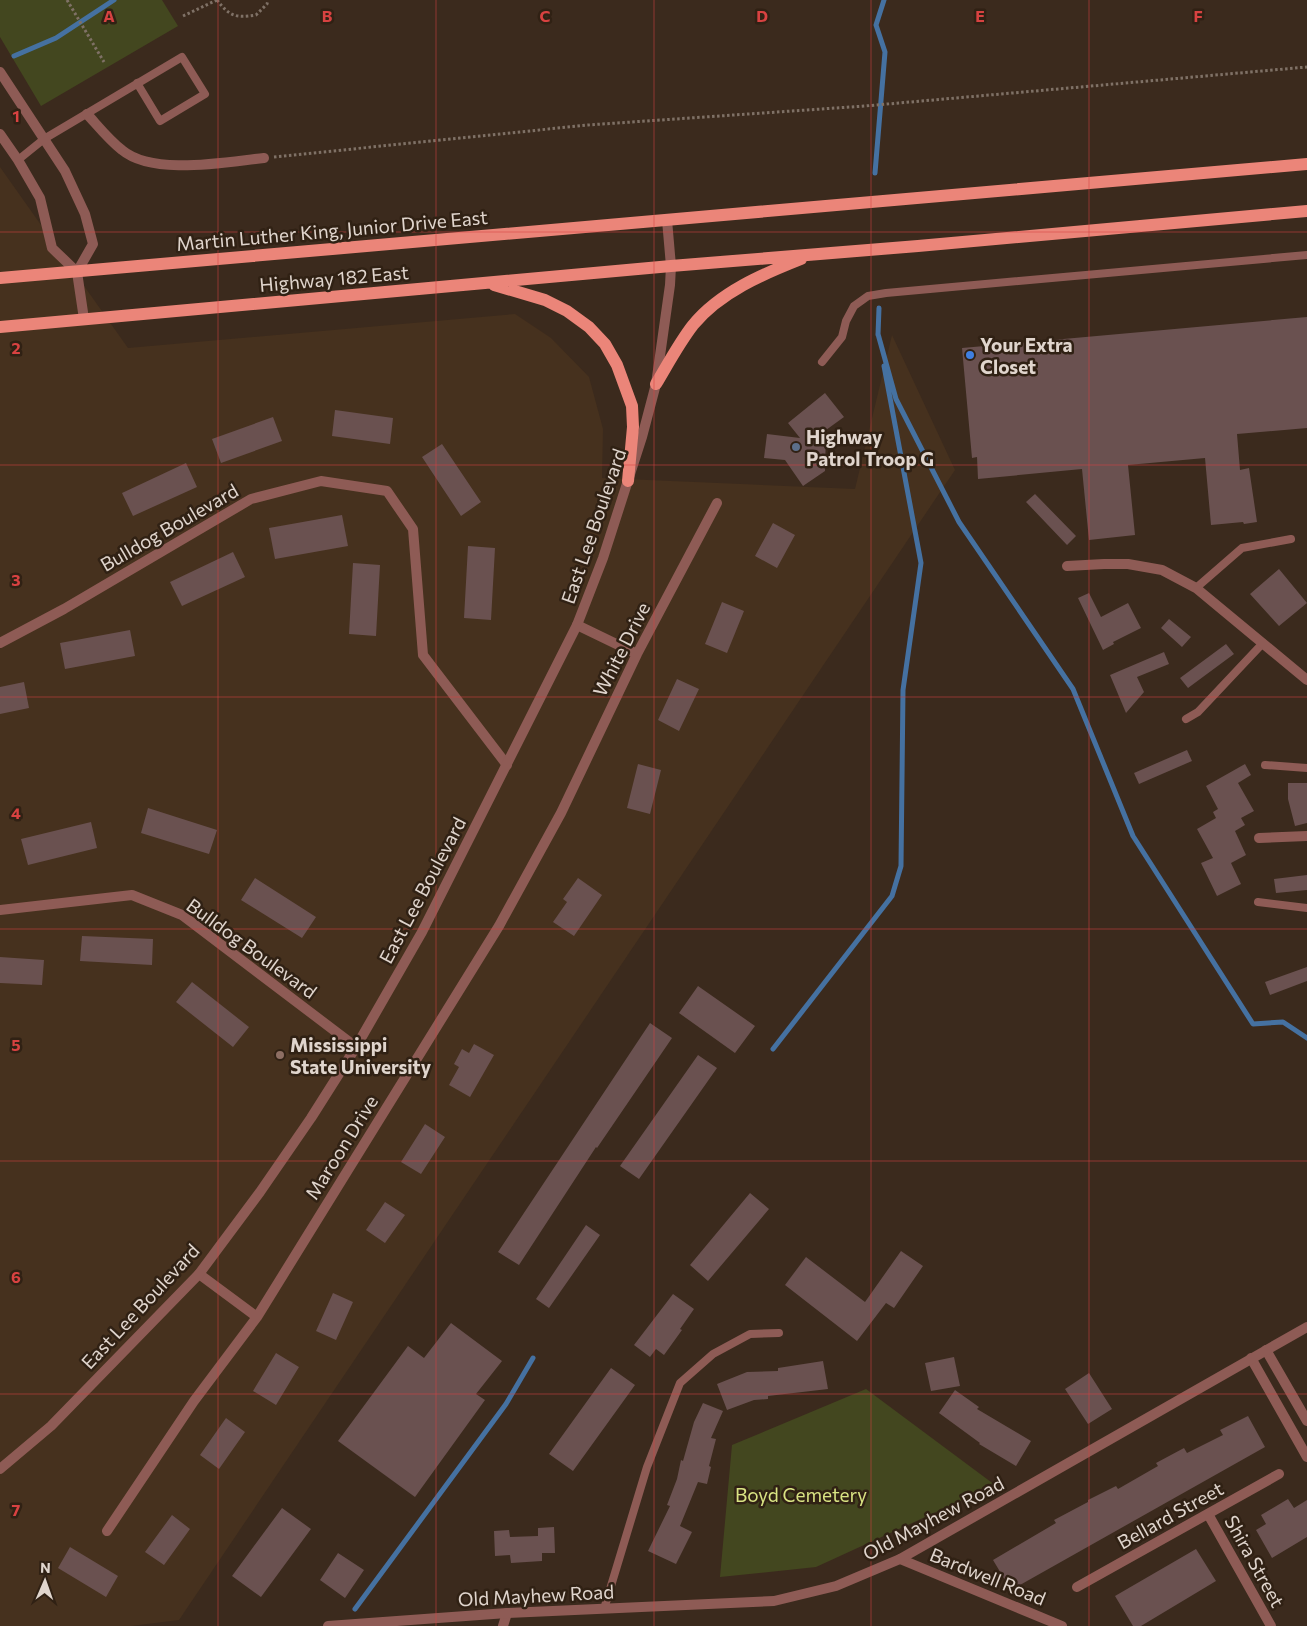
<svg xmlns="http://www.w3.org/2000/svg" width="1307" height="1626" font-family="Commissioner,sans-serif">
  <rect width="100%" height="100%" fill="#3b2a1d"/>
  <path fill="#46311e" d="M0 167 128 348 515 314 551 338 589 377 603 429 602 478 855 489 892 335 955 470 179 1620 131 1626H0Z"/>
  <path fill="#43471f" d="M0 0H162L178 26 41 106 0 37Z
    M866 1389 995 1485 816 1567 720 1577 732 1445Z"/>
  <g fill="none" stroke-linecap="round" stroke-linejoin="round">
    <path stroke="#4571a1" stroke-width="5" d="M14 56 56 38 114 0
      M875 173 885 52 876 25 884 0
      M878 334 896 399 959 522 1073 689 1133 836 1253 1024 1283 1022 1307 1038
      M878 335 879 308
      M773 1049 892 896 901 866 903 690 921 563 884 366
      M355 1609 506 1404 533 1358"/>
  </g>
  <path fill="#6a5150" d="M1307 317V428L1237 434 1240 470 1249 468 1257 522 1244 524 1243 522 1211 525 1205 458 1128 465 1135 535 1089 540 1082 469 978 479 977 457 972 458 962 348Z
    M825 393 844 417 826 430 825 471 803 486 785 460 764 458 767 434 800 438 788 423Z
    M335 410 393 418 390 444 332 436Z
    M273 417 282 441 221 463 212 439Z
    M442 444 481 502 461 516 422 457Z
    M186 463 197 487 133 516 122 493Z
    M1035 494 1076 536 1067 545 1026 502Z
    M342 515 348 546 275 559 269 528Z
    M773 523 795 535 777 568 755 556Z
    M468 546 495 548 491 620 464 618Z
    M233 552 245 577 182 606 170 582Z
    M353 563 380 565 376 636 349 634Z
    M1279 569 1307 603 1279 626 1250 594Z
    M1089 593 1101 617 1128 603 1141 628 1113 642 1114 644 1103 650 1078 598Z
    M722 602 744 611 727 653 705 644Z
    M1169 619 1191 637 1182 647 1161 628Z
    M130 630 135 656 65 669 60 643Z
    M1226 644 1234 654 1188 688 1180 678Z
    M1164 652 1169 664 1137 677 1144 692 1126 713 1110 675Z
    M677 679 699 689 679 731 658 720Z
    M24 682 29 708 0 714V687Z
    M1187 750 1192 761 1139 784 1134 773Z
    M638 764 661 770 650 814 627 808Z
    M1245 764 1251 775 1238 783 1254 811 1241 818 1245 825 1235 831 1246 855 1231 863 1241 884 1217 896 1201 863 1213 858 1197 829 1216 818 1213 812 1218 809 1206 786Z
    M1288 783H1307V823L1295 826 1288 799Z
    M148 808 217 830 209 854 141 833Z
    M91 822 97 848 28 865 21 839Z
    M1307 875V890L1276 893 1274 879Z
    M255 878 316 917 302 938 241 900Z
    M578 878 602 895 574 936 553 922 567 902 563 899Z
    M82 936 153 939 152 965 80 961Z
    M0 957 44 960 42 985 0 983Z
    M1307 967V981L1270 995 1265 982Z
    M192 982 249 1027 233 1047 176 1002Z
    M698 986 755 1026 735 1053 679 1013Z
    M650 1023 672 1038 597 1148 596 1147 519 1265 498 1252Z
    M474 1044 494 1055 470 1097 449 1085 459 1067 454 1064 462 1049 469 1053Z
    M698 1055 717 1068 639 1179 620 1166Z
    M425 1124 445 1137 421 1174 401 1162Z
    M750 1193 769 1209 708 1281 690 1265Z
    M385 1202 405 1215 385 1243 366 1230Z
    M586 1225 600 1235 549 1308 536 1299Z
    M901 1251 923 1266 894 1308 886 1303 857 1341 785 1285 806 1257 865 1302Z
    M333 1293 353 1302 336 1340 316 1331Z
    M673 1294 694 1309 680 1329 682 1330 664 1355 656 1349 650 1357 634 1345Z
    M451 1323 502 1361 476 1394 485 1400 415 1497 338 1441 408 1346 424 1358Z
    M276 1353 299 1367 276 1405 253 1391Z
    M954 1357 960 1386 931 1391 925 1363Z
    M823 1361 828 1389 768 1396V1399L754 1400 727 1410 717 1384 747 1372 778 1371V1368Z
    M611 1368 635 1385 573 1471 549 1454Z
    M1089 1373 1112 1409 1088 1424 1065 1389Z
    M955 1390 979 1407 977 1409 1031 1441 1016 1466 979 1444 980 1443 939 1413Z
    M703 1403 723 1411 711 1438 716 1439 709 1466 711 1467 707 1484 698 1482 680 1526 692 1532 676 1564 648 1551 670 1506 667 1505 677 1479 681 1460 683 1461 694 1422Z
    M1248 1416 1265 1447 1011 1590 993 1560 1056 1523 1054 1520 1088 1502V1500L1116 1486 1118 1489 1158 1466 1156 1463 1184 1448 1187 1453 1223 1435 1220 1430Z
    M226 1418 245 1432 219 1469 200 1455Z
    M1288 1499 1294 1508 1307 1500V1537L1272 1558 1256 1530 1266 1524 1261 1515Z
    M282 1508 311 1529 261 1597 232 1576Z
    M172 1515 190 1529 164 1565 145 1552Z
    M554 1527 555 1553H542V1561L511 1563 510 1555 495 1556 494 1531 509 1530 510 1537 538 1536V1528Z
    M70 1547 118 1576 106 1597 58 1568Z
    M1196 1549 1216 1581 1141 1626H1133L1115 1596Z
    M338 1553 364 1570 345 1598 320 1580Z"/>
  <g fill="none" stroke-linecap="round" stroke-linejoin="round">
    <path stroke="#7f7166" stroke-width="3" stroke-dasharray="2.5 2.5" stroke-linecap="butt" d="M67 0 104 62
      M217 0C230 17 236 18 256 15L267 4 268 0
      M183 16 217 0
      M274 157 588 125 865 106 1307 67"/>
    <path stroke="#8e5b55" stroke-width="8" d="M18 160 44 139 182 57 205 94 160 121 137 83
      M822 362 842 337 846 321 854 306 868 296 886 293 1307 255
      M1196 588 1242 548 1291 539
      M1186 719 1198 712 1263 643
      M1265 765 1307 768
      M1258 902 1307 908
      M604 1609 647 1467 680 1383 713 1354 750 1334 779 1333"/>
    <path stroke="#8e5b55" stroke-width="10" d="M0 72 65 171 85 214 93 244 77 272
      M87 114C98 126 109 140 122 150 153 176 225 162 264 158
      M0 134 18 160 40 198 52 248 77 272 84 319
      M1067 566 1104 564H1128L1162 570 1196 588 1307 680
      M577 625 637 654
      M0 643 64 609 251 499 321 481 387 491 413 529 423 655 507 765
      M1259 838 1307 836
      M0 910 132 895 182 915 356 1047
      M199 1274 257 1317
      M1266 1350 1307 1421
      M1251 1358 1307 1457
      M1208 1514 1271 1626
      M107 1531 194 1401 257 1317 499 926 561 813 637 654 717 503
      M900 1559 1062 1626
      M1077 1587 1279 1474
      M503 1626 507 1613"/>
    <path stroke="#8e5b55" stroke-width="10" d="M0 1469 51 1426 199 1274 260 1192 311 1118 356 1047 422 932 577 625 603 558 642 437 656 384 670 285 671 266 667 220
      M328 1626 507 1613 774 1601 836 1586 900 1559 1307 1327"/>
    <path stroke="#eb8579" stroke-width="12" d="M0 278 1307 164
      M494 285 545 300 567 311 589 327 605 344 617 365 632 406 633 427 628 481
      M0 327 671 266 918 246 1307 211
      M656 384C668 364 679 343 693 325 720 292 763 274 801 259"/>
  </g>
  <path fill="none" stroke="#d84241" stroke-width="1" stroke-opacity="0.55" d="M218 0V1626M436 0V1626M654 0V1626M871 0V1626M1089 0V1626M0 232H1307M0 465H1307M0 697H1307M0 929H1307M0 1161H1307M0 1394H1307"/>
  <circle fill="#3f7fe0" stroke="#302114" stroke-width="2" cx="970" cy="355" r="5"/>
  <circle fill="#5c6f8a" stroke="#302114" stroke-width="2" cx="796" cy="447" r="5"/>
  <circle fill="#8d6e63" stroke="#302114" stroke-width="2" cx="280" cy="1055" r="5"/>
  <g text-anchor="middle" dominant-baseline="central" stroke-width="5" stroke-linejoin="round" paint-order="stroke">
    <g font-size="19" fill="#e0d5cd" stroke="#302114">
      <text transform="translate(332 230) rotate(-5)">Martin Luther King, Junior Drive East</text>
      <text transform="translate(334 278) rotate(-5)">Highway 182 East</text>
      <text transform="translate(593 526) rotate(-71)">East Lee Boulevard</text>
      <text transform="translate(169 527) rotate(-30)">Bulldog Boulevard</text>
      <text transform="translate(621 649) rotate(-63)">White Drive</text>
      <text transform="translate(422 890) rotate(-62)">East Lee Boulevard</text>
      <text transform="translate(252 948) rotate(36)">Bulldog Boulevard</text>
      <text transform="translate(341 1147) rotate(-58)">Maroon Drive</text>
      <text transform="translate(140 1306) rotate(-47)">East Lee Boulevard</text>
      <text transform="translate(1170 1515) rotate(-29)">Bellard Street</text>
      <text transform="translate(933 1518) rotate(-28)">Old Mayhew Road</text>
      <text transform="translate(1255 1561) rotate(61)">Shira Street</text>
      <text transform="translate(988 1576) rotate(22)">Bardwell Road</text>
      <text transform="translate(536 1595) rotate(-3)">Old Mayhew Road</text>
    </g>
    <g font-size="19" font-weight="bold" fill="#e0d5cd" stroke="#302114" text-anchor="start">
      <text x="980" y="344">Your Extra<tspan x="980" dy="22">Closet</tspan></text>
      <text x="806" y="436">Highway<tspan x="806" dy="22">Patrol Troop G</tspan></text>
      <text x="290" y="1044">Mississippi<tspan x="290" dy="22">State University</tspan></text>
    </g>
    <g font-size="19" fill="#d9e383" stroke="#302114">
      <text x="801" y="1494">Boyd Cemetery</text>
    </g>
  </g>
  <g font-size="16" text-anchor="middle" font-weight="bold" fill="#d84241" stroke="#302114" stroke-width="5" stroke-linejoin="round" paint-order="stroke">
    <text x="109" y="22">A</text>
    <text x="327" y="22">B</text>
    <text x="545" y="22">C</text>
    <text x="762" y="22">D</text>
    <text x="980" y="22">E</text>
    <text x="1198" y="22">F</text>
    <text x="16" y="122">1</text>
    <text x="16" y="354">2</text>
    <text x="16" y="586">3</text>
    <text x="16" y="819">4</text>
    <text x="16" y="1051">5</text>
    <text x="16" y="1283">6</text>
    <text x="16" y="1516">7</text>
  </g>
  <g transform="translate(45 1581) rotate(2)" stroke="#302114" stroke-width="4" paint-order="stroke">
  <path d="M0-4L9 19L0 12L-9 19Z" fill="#e0d5cd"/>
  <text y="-8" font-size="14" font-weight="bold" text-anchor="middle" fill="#e0d5cd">N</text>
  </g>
</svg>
